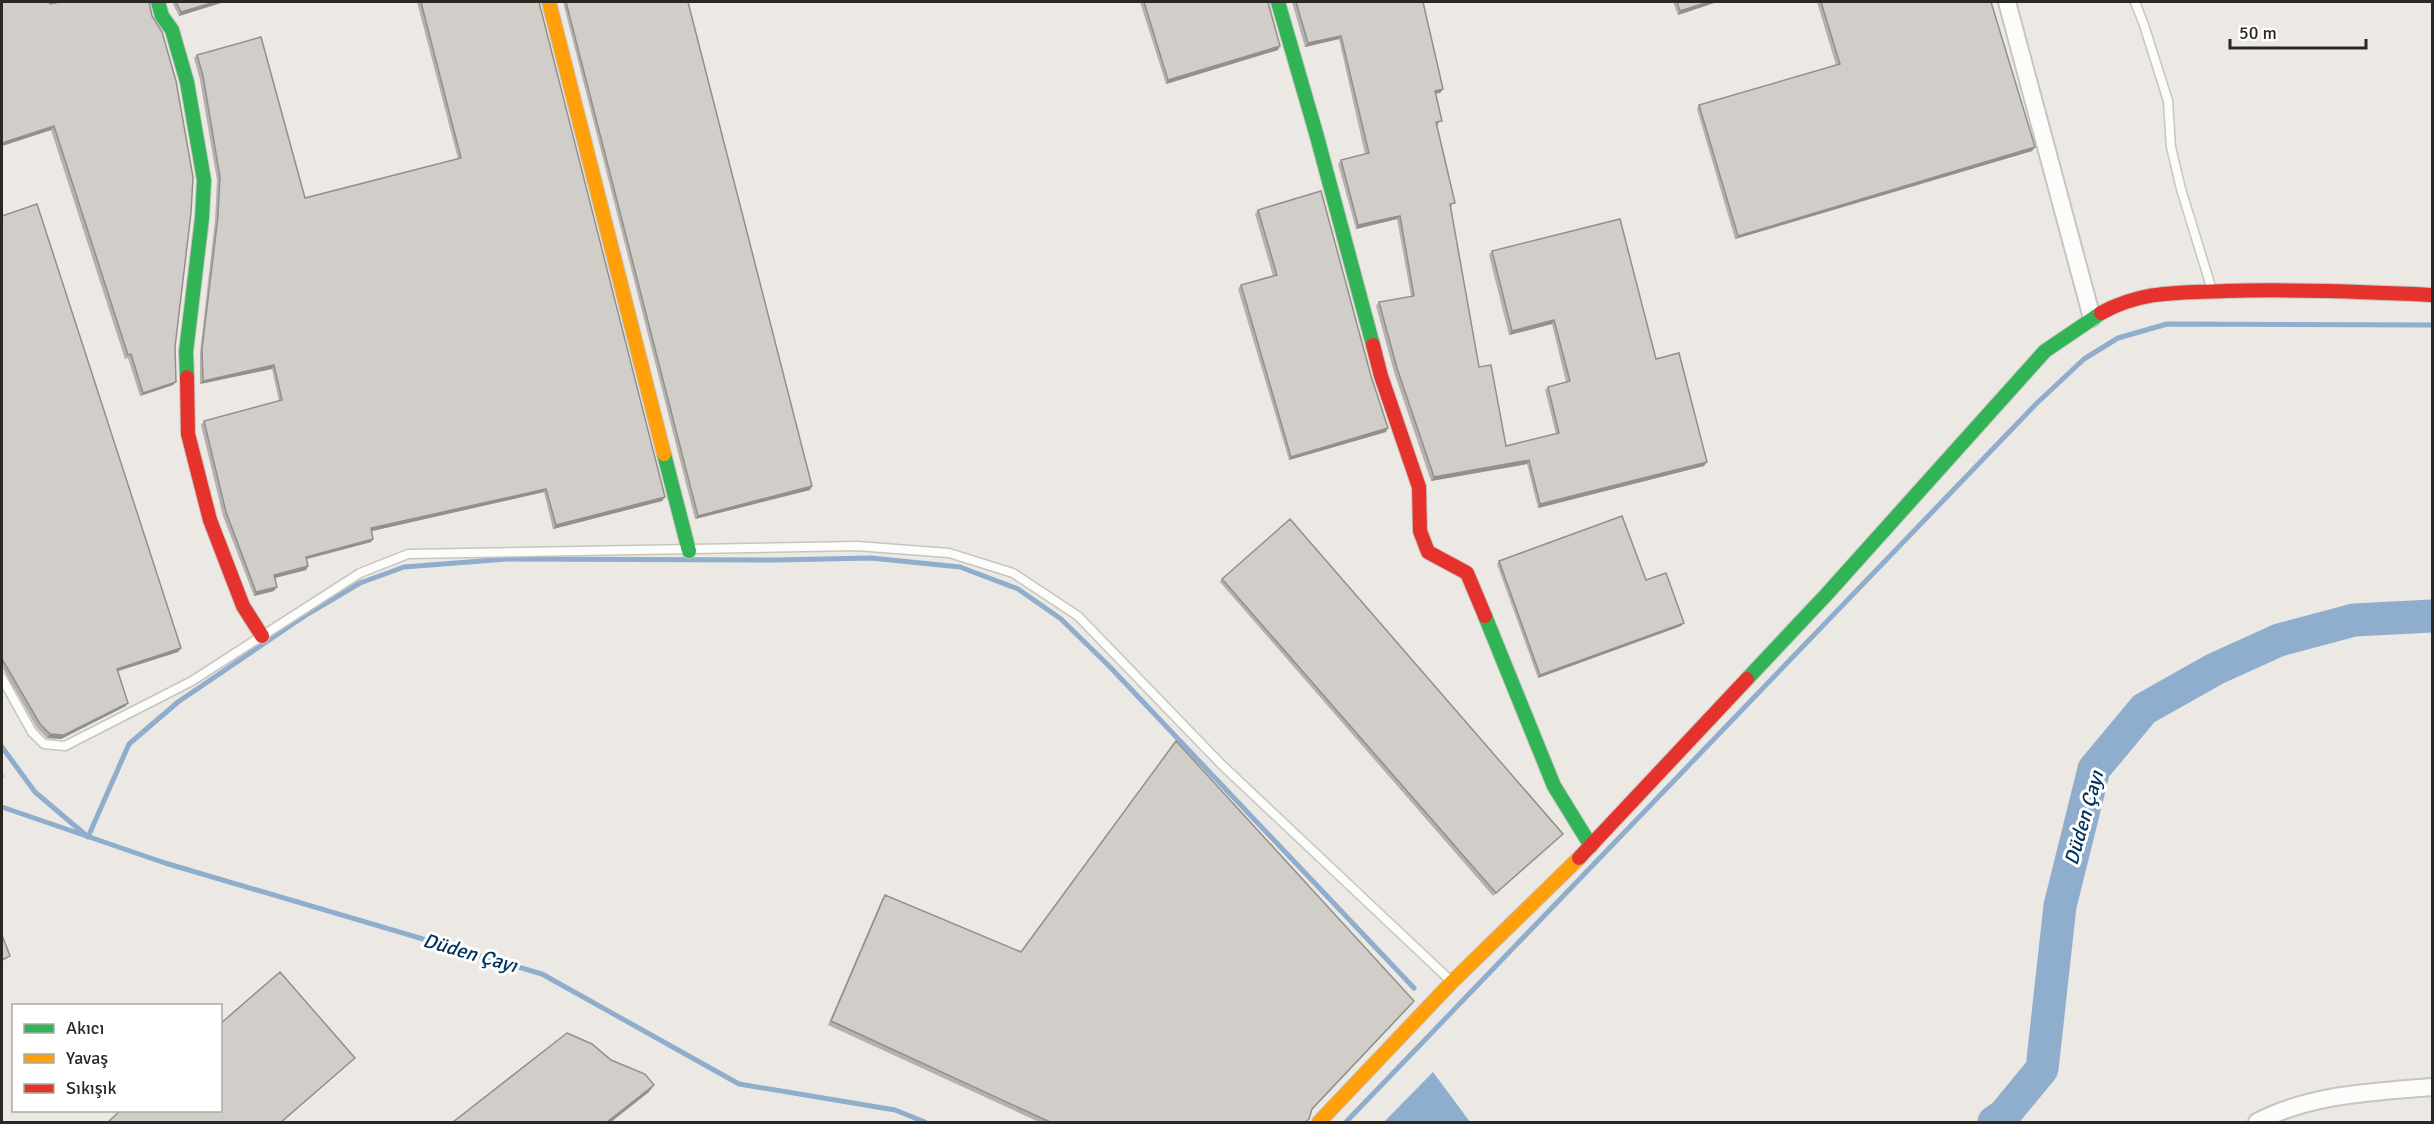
<svg xmlns="http://www.w3.org/2000/svg" width="2434" height="1124" font-family="Signika,sans-serif">
  <rect width="100%" height="100%" fill="#ece8e3"/>
  <path fill="#8fadcd" d="M1433 1072 1470 1122H1384Z"/>
  <g fill="none" stroke-linecap="round" stroke-linejoin="round">
    <path stroke="#8fadcd" stroke-width="5" d="M2 747 35 792 88 837 129 744 178 702 306 615 360 583 404 567 507 559 776 560 871 558 960 567 1018 589 1061 619 1110 667 1414 988
      M2 807 165 863 542 974 739 1084 895 1110 925 1122
      M1346 1122 2036 404 2084 359 2118 338 2167 324 2432 325"/>
    <path stroke="#8fadcd" stroke-width="33" d="M1994 1122 2004 1115 2042 1069 2060 906 2094 769 2144 709 2215 669 2279 640 2354 620 2432 616"/>
    <g stroke="#c8c5c1" stroke-width="11">
      <path id="lane" d="M2135 2 2144 25 2168 101 2171 147 2181 189 2212 290
        M2 678 32 732 44 744 65 746 192 681 360 573 408 554 857 546 949 553 1013 573 1078 616 1222 765 1452 982"/>
    </g>
    <g stroke="#c8c5c1" stroke-width="20">
      <path id="street" d="M2007 2 2092 318
        M2257 1122C2311 1094 2372 1092 2432 1087"/>
    </g>
    <g stroke="#c8c5c1" stroke-width="16">
      <path id="fast" d="M158 2 162 16 172 30 187 82 204 180 202 218 186 352 187 377
        M1278 2 1316 133 1373 345
        M664 454 689 551
        M1485 616 1554 786 1591 846
        M1747 679 1826 595 2045 351 2101 313"/>
    </g>
    <g stroke="#c8c5c1" stroke-width="16">
      <path id="slow" d="M549 2 664 454
        M1319 1122 1452 982 1579 858"/>
    </g>
    <g stroke="#c8c5c1" stroke-width="16">
      <path id="jam" d="M2101 313C2143 290 2179 293 2225 291 2295 289 2363 292 2432 295
        M1373 345 1381 376 1419 487 1420 531 1428 552 1467 573 1485 616
        M187 377 188 434 210 520 243 606 262 636
        M1579 858 1747 679"/>
    </g>
    <path stroke="#c8c7c5" stroke-width="3" stroke-dasharray="3 4.5" stroke-linecap="butt" d="M2 775 5 780"/>
    <use href="#lane" stroke="#fcfcfb" stroke-width="8"/>
    <use href="#street" stroke="#fcfcfb" stroke-width="16"/>
    <use href="#fast" stroke="#30b455" stroke-width="14"/>
    <use href="#slow" stroke="#ff9f0a" stroke-width="14"/>
    <use href="#jam" stroke="#e5322d" stroke-width="14"/>
  </g>
  <path fill="#b4b1ae" d="M2 2 175 347 173 385 140 396 128 358 125 359 51 130 2 146Z
    M172 2H224L179 16Z
    M417 2H539L662 501 553 529 544 492 371 531 373 539 371 542 307 559 308 566 306 570 274 578V591L254 596 223 516 201 425 204 421 279 401 272 369 200 384V353L215 220 217 180 200 80 194 58 197 55 305 198 458 159Z
    M563 2H688L810 490 695 519Z
    M1140 2H1268L1278 50 1166 84Z
    M1292 2H1423L1443 89 1440 93 1435 94 1439 124 1437 125 1452 207H1451L1479 367 1506 446 1556 434 1545 390 1548 387 1566 382 1552 324 1509 335 1489 255 1492 251 1656 359 1704 466 1538 508 1527 464 1431 481 1394 372 1376 306 1379 302 1411 296 1397 219 1356 229 1338 164 1341 160 1365 154 1339 39 1305 47Z
    M1673 2H1717L1678 15Z
    M1817 2H1991L2035 147 2032 151 1735 239 1697 109 1699 105 1836 65Z
    M1258 210 1371 376 1388 428 1386 432 1289 460 1238 289 1241 285 1273 276 1255 214Z
    M2 216 181 648 178 652 118 671 128 703 126 706 61 739 47 738 37 728 2 667Z
    M1499 561 1646 580 1681 626 1538 678 1497 564Z
    M1222 579 1560 837 1493 896 1220 582Z
    M885 895 1021 952 1411 1005 1311 1110 1309 1119 1306 1122H1039L828 1025 882 899Z"/>
  <path fill="#92908d" d="M215 2H224L179 16 181 12Z
    M1708 2H1717L1678 15 1680 11Z
    M1341 36 1339 39 1305 47 1308 43Z
    M1280 46 1278 50 1166 84 1168 80Z
    M1443 89 1440 93 1432 94 1435 91Z
    M54 126 51 130 2 146V143Z
    M2035 147 2032 151 1735 239 1738 236Z
    M1400 216 1397 219 1356 229 1358 225Z
    M1554 320 1552 324 1509 335 1512 331Z
    M274 365 272 369 200 384 203 381Z
    M176 382 173 385 140 396 143 393Z
    M1388 428 1386 432 1289 460 1291 457Z
    M1529 460 1527 464 1431 481 1434 477Z
    M1707 462 1704 466 1538 508 1540 504Z
    M812 486 810 490 695 519 698 516Z
    M546 489 544 492 368 532 371 528Z
    M665 497 662 501 553 529 556 525Z
    M373 539 371 542 303 560 306 557Z
    M308 566 306 570 271 579 274 575Z
    M277 587 274 591 254 596 256 592Z
    M1684 623 1681 626 1538 678 1540 675Z
    M181 648 178 652 115 672 117 669Z
    M128 703 126 706 61 739 47 738 50 734Z
    M1563 834 1560 837 1493 896 1496 893Z
    M1414 1001 1411 1005 1309 1113 1312 1109Z
    M355 1058 352 1061 282 1122H281Z
    M654 1085 649 1092 611 1122H607Z"/>
  <path fill="#d1ceca" stroke="#92908d" stroke-width="1.5" d="M2 2H49L50 4 60 2H149L152 16 162 32 176 81 193 177 191 213 175 347 176 382 143 393 131 354 128 355 54 126 2 143Z
    M176 2H215L181 12Z
    M421 2H539L665 497 556 525 546 489 371 528 373 539 306 557 308 566 274 575 277 587 256 592 226 512 204 421 282 400 274 365 203 381 202 349 218 216 220 177 203 76 197 55 261 37 305 198 461 158Z
    M566 2H688L812 486 698 516Z
    M1144 2H1268L1280 46 1168 80Z
    M1296 2H1423L1443 89 1435 91 1442 121 1436 122 1455 203 1450 204 1479 367 1491 365 1506 446 1559 433 1548 387 1570 381 1554 320 1512 331 1492 251 1620 219 1656 359 1679 353 1707 462 1540 504 1529 460 1434 477 1397 368 1379 302 1414 296 1400 216 1358 225 1341 160 1369 153 1341 36 1308 43Z
    M1677 2H1708L1680 11Z
    M1821 2H1991L2035 147 1738 236 1699 105 1840 64Z
    M1321 191 1371 376 1388 428 1291 457 1241 285 1277 275 1258 210Z
    M37 204 181 648 117 669 128 703 64 735 50 734 40 724 2 659V216Z
    M1622 516 1646 580 1666 573 1684 623 1540 675 1499 561Z
    M1290 519 1563 834 1496 893 1222 579Z
    M1176 741 1414 1001 1312 1109 1309 1119 1305 1122H1050L831 1021 885 895 1021 952Z
    M2 935 10 956 2 960Z
    M280 972 355 1058 281 1122H108L121 1110H220V1024Z
    M567 1033 592 1044 611 1060 645 1074 654 1085 607 1122H453Z"/>
  <g text-anchor="middle" dominant-baseline="central" stroke-width="6" stroke-linejoin="round" paint-order="stroke">
    <g font-size="20" font-style="italic" fill="#003460" stroke="#fff">
      <text transform="translate(2084 818) rotate(-74)">Düden Çayı</text>
      <text transform="translate(470 953) rotate(16)">Düden Çayı</text>
    </g>
  </g>
  <rect width="2434" height="1124" fill="none" stroke="#2b2824" stroke-width="6"/>
  <rect x="12" y="1004" width="210" height="108" fill="#ffffff" stroke="#aaa9a7" stroke-width="1.5"/>
  <rect x="24" y="1024" width="30" height="9" fill="#30b455" stroke="#aaa9a7" stroke-width="1.5"/>
  <text x="66" y="1034" font-size="18" fill="#2b2824">Akıcı</text>
  <rect x="24" y="1054" width="30" height="9" fill="#ff9f0a" stroke="#aaa9a7" stroke-width="1.5"/>
  <text x="66" y="1064" font-size="18" fill="#2b2824">Yavaş</text>
  <rect x="24" y="1084" width="30" height="9" fill="#e5322d" stroke="#aaa9a7" stroke-width="1.5"/>
  <text x="66" y="1094" font-size="18" fill="#2b2824">Sıkışık</text>
  <path d="M2230 39v9h136v-9" fill="none" stroke="#2b2824" stroke-width="3"/>
  <text x="2239" y="39" font-size="18" fill="#2b2824" stroke="#ffffff" stroke-width="4.5" paint-order="stroke">50 m</text>
</svg>
